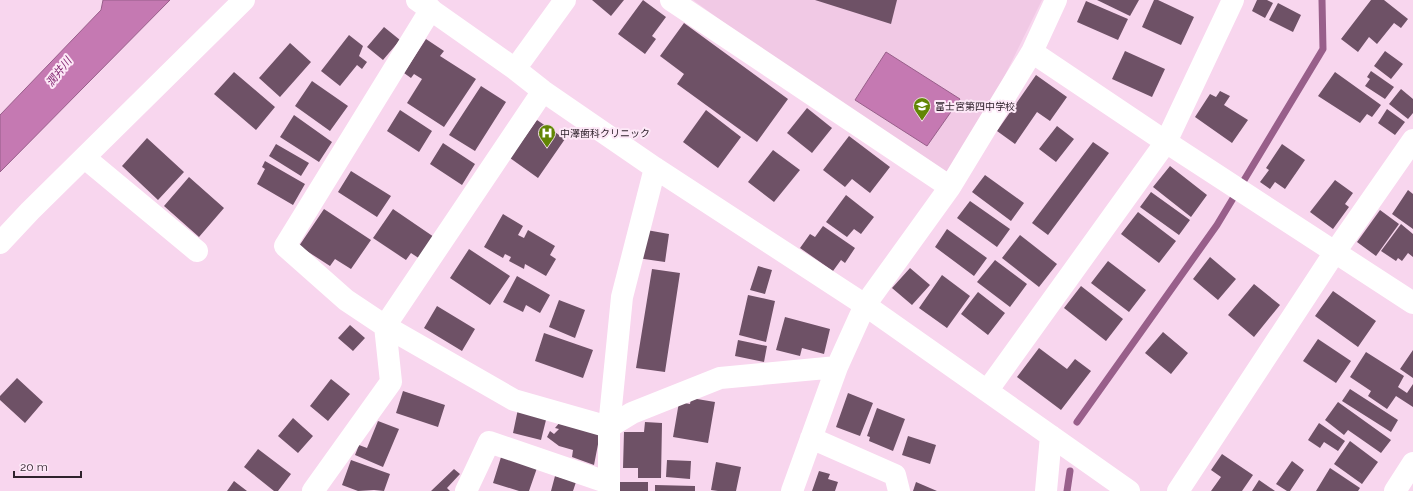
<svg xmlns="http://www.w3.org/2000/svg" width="1413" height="491" font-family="Raleway,'Noto Sans JP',sans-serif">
  <rect width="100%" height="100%" fill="#f8d6ee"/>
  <path fill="#f1c9e5" d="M693 0H1042L950 187Z"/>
  <path fill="#c579b2" stroke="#985f8a" d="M103 0H170L0 172V115L101 10Z
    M886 52 960 99 927 146 855 100Z"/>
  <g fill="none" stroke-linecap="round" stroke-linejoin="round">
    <path stroke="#985f8a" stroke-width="7" d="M1077 422 1217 225 1323 49 1322 0
      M1067 491 1070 471"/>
  </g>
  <path fill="#6e5166" d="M592 0H624L611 16Z
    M643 0 666 17 652 36 656 39 645 54 618 34Z
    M815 0H897L891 24Z
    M1097 0H1139L1130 16Z
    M1154 0H1158L1194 17 1181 45 1142 27Z
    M1257 0H1267L1273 3 1265 18 1252 11Z
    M1371 0H1384L1408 19 1401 28 1394 23 1377 44 1369 37 1358 52 1341 39Z
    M1086 1 1128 19 1118 40 1077 22Z
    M1278 3 1301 15 1293 32 1269 20Z
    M684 23 788 99 757 142 677 84 684 74 660 56Z
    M384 27 400 40 383 60 367 47Z
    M349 35 363 46 359 56 367 62 362 69 357 65 340 86 321 71Z
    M426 39 444 51 440 56 476 79 444 127 407 103 422 79 414 74 411 78 404 73Z
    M290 43 311 62 280 97 259 78Z
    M1125 51 1165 69 1152 97 1112 79Z
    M1385 51 1403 64 1391 79 1374 66Z
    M1371 71 1394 87 1385 99 1365 86 1370 79 1367 77Z
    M234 72 275 107 256 130 214 94Z
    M1335 72 1381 105 1372 117 1367 114 1360 123 1318 96Z
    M1036 75 1067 97 1050 121 1037 112 1015 144 997 131Z
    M312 81 348 106 330 131 295 106Z
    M481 86 506 102 475 151 449 135Z
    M1401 89 1413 99V113L1408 119 1389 104Z
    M1220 91 1230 96 1224 105 1248 120 1232 143 1195 117 1210 94 1216 97Z
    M807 108 832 128 812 153 787 133Z
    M1387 109 1405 122 1395 135 1378 123Z
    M400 110 432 131 419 152 387 131Z
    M706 110 741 137 718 168 683 142Z
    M294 115 332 142 319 162 280 137Z
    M537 120 565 139 538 178 510 158Z
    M1057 126 1074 139 1056 162 1039 149Z
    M849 136 890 167 870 193 852 179 845 187 823 170Z
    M147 138 184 172 158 200 122 166Z
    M1093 142 1109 153 1048 235 1032 223Z
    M443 143 475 164 462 185 430 164Z
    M276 144 309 163 301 176 269 156Z
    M1282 144 1305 160 1285 189 1275 182 1270 189 1260 182 1269 170 1266 168Z
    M773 150 800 170 774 202 748 182Z
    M265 161 305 184 293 205 257 184 265 169 262 167Z
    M1170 166 1207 195 1191 217 1153 187Z
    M351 171 391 196 377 217 338 192Z
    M985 175 1024 203 1011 221 972 192Z
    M189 177 224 208 199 237 164 206Z
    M1335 180 1353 193 1345 204 1349 207 1333 229 1310 212Z
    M1408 190 1413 194V229L1392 214Z
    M1151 192 1190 220 1179 235 1140 207Z
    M846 195 874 217 861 234 854 229 847 237 826 222Z
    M970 201 1010 229 997 247 957 218Z
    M324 209 371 240 351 269 335 259 330 266 299 246Z
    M393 209 434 237 420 259 411 253 406 260 373 238Z
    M1380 210 1399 224 1376 256 1357 242Z
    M1138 212 1176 241 1159 263 1121 234Z
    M503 214 523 226 518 235 524 238 528 230 555 246 550 255 556 259 546 276 525 264 524 269 509 261 511 257 505 254 503 258 484 247Z
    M1401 224 1413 234V257L1408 253 1402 261 1398 258 1396 261 1381 251Z
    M823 226 855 248 845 263 841 260 833 271 800 248 810 234 815 237Z
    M641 229 669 234 665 262 637 258Z
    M947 229 987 258 974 276 935 247Z
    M1020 235 1057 264 1039 287 1002 258Z
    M469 249 510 276 490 305 450 278Z
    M1210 257 1236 279 1218 300 1193 279Z
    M995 260 1027 284 1010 307 977 282Z
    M1108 261 1146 290 1129 312 1091 283Z
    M758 266 772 270 765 294 750 290Z
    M910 268 930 285 912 305 892 288Z
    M652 269 680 273 665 372 636 368Z
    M942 275 970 296 947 328 919 308Z
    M517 276 550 295 540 313 526 305 523 312 503 302Z
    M1254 284 1280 305 1254 337 1228 315Z
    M1081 286 1123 319 1106 341 1064 308Z
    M1333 291 1376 321 1358 347 1315 316Z
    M978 292 1005 313 988 335 961 314Z
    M748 295 775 301 766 342 739 335Z
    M559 300 585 310 575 338 549 327Z
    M437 306 475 329 462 351 424 328Z
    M785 317 830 329 824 354 802 348 800 356 776 350Z
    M350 325 365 338 353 351 338 338Z
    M1163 332 1188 353 1171 374 1145 353Z
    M544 333 593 350 583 378 535 361Z
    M1318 339 1351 361 1336 383 1303 361Z
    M738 340 767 346 764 362 735 356Z
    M1039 348 1067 369 1075 359 1091 371 1061 410 1017 377Z
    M1413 350V378L1400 369Z
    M1366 352 1404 376 1398 387 1407 393 1413 384V407L1396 396 1387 409 1368 396 1371 391 1350 377Z
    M17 378 43 402 25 423 0 400V396Z
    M331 379 350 394 328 421 310 406Z
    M1350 389 1398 420 1391 432 1342 401Z
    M403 391 445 405 438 427 396 413Z
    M848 393 873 403 860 436 836 427Z
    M691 398 715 402 708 443 673 437 679 402 690 404Z
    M1338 402 1391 440 1381 453 1348 430 1344 435 1325 420Z
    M877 408 905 419 893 451 869 441 870 437 867 436Z
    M518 409 547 416 541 440 513 433Z
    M293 418 313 436 298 453 278 436Z
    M378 421 399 429 383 467 355 455 359 445 367 448Z
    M560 422 600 434 594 465 572 457 573 450 559 446 547 437 550 431 554 434 559 429 555 428Z
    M645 422 662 423 661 478H638V468H623L624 432H644Z
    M1319 423 1345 441 1338 451 1324 442 1320 448 1308 440Z
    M908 436 936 445 930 464 902 455Z
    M1350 441 1378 462 1362 484 1334 464Z
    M258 449 291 474 278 491H274L244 467Z
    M1222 454 1253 475 1242 491H1211L1221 477 1211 470Z
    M501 457 537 468 529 491H519L493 483Z
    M351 460 390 474 384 491 374 490 358 491 342 485Z
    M667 460 691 461 690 479 666 477Z
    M1292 461 1304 470 1290 491H1287L1276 484Z
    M716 462 741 467 736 491H718L711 490Z
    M1330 468 1360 488 1358 491H1316Z
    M454 469 460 474 447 488 450 491H431Z
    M819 471 830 474 828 479 838 482 835 491H812Z
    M555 476 576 482 573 491H551Z
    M1259 480 1275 491H1252Z
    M234 481 247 491H227Z
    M616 482H648V491H615Z
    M916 482 937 491H913Z
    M655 485 695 486V491H655Z"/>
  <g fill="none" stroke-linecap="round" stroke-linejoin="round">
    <path stroke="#fff" stroke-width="22" d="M417 0 515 69 543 91 655 168 865 305 1129 491
      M671 0 950 187
      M1032 52 1166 142 1413 303
      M515 69 565 0
      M543 91 385 326 514 400 609 427 632 413 720 378 837 367
      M85 158 197 251
      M0 243 30 211 244 0
      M987 391 1166 142 1233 0
      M811 438 895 475 899 491
      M313 491 391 382 385 326 346 300 285 246 431 9
      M466 491 489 442 609 483
      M609 491V427L622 297 655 168
      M792 491 837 367 865 305 950 187 1032 52 1056 0
      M1046 491 1051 436
      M1178 491 1335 252 1413 140
      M1395 491 1413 463"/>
  </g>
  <defs>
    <g id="school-pin" transform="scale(0.9)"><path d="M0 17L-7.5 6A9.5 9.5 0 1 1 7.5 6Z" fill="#628605" stroke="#fde8f7"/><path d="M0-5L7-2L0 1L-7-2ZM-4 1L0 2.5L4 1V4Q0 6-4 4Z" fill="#fff"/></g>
    <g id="hospital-pin" transform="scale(0.9)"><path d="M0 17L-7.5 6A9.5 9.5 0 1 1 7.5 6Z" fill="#628605" stroke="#fde8f7"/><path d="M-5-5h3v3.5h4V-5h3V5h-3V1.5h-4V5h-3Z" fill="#fff"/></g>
  </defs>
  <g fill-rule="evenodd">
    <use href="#school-pin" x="922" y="106"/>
    <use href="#hospital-pin" x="547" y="133"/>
  </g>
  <g text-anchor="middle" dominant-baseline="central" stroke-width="4" stroke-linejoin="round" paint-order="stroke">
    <g font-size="10" fill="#2f222c" stroke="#fde8f7" text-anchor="start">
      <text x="935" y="106">富士宮第四中学校</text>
      <text x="560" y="133">中澤歯科クリニック</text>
    </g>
    <g font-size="11" font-style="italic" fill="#852b74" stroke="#fde8f7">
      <text transform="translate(59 72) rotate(-52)">潤井川</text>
    </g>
  </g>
  <path d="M14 471v6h67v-6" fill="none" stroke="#2f222c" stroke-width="2"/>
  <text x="20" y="471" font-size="12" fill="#2f222c" stroke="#fde8f7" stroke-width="3" paint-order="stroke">20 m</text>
</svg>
